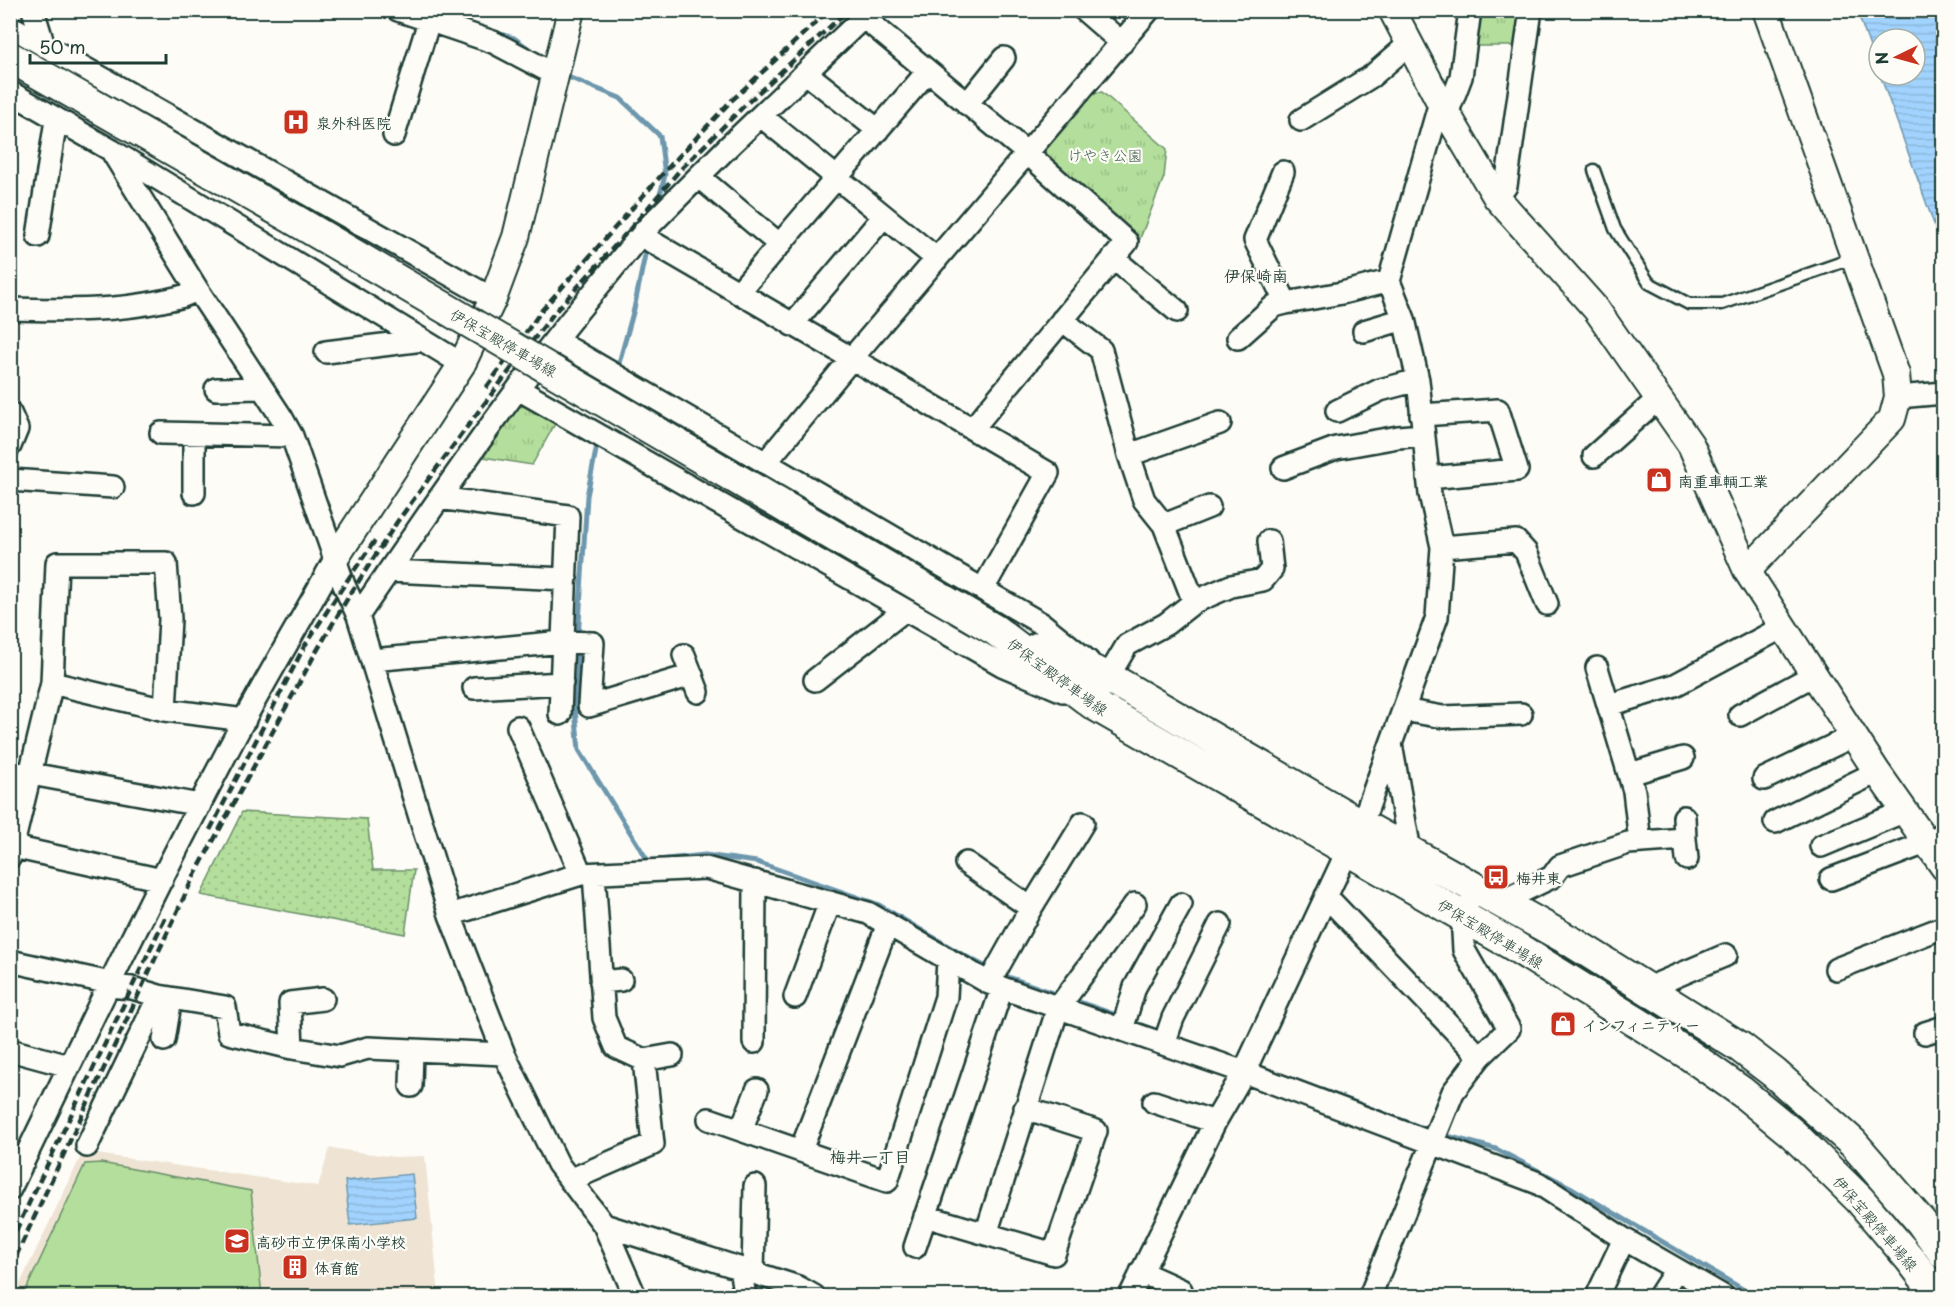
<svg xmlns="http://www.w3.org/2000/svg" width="1954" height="1307" font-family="'Playpen Sans','Klee One',sans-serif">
  <defs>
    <pattern id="grass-dots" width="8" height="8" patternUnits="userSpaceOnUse" patternTransform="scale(1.5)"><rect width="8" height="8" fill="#b3de9b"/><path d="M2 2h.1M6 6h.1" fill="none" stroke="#9abf86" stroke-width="1.8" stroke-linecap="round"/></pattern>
    <pattern id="park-tufts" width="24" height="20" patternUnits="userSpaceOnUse" patternTransform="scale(1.5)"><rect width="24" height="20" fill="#b3de9b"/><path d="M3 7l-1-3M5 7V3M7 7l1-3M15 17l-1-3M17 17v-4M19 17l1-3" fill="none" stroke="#9abf86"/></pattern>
    <pattern id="water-rules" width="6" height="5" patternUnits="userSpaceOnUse" patternTransform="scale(1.5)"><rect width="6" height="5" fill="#a1d3fe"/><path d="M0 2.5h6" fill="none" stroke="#8ab6da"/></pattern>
  </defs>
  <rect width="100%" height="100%" fill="#fdfcf7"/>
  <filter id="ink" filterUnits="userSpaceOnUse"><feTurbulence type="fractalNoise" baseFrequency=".0167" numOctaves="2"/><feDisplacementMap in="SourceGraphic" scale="12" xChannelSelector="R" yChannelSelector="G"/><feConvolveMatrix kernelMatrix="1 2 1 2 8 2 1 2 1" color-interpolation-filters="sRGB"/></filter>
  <g filter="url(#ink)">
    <path fill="#efe4d4" d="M330 1148 395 1157 425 1156 439 1296H14L83 1152 318 1186Z"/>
    <path fill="url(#grass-dots)" stroke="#698e68" stroke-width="1.5" d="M242 812 367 819 373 870H414L405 934 201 895Z"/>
    <path fill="url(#park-tufts)" stroke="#698e68" stroke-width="1.5" d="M1477 11H1519L1515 46H1470Z
      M1102 92 1167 149 1164 177 1139 241 1046 162 1045 151 1092 93Z
      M529 406 556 422 532 465 477 456 514 407Z"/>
    <path fill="#b3de9b" stroke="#698e68" stroke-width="1.5" d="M101 1163 251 1191 262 1296H23L85 1164Z"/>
    <path fill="url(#water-rules)" stroke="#6d97ad" stroke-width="1.5" d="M1857 11H1943V249L1880 75H1915V39H1879V72Z
      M412 1174 417 1218 350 1225 345 1181Z"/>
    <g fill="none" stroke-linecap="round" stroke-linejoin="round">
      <path stroke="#6d97ad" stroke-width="5" d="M495 33 514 38 532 51
        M563 75 620 98 660 136 665 175 657 207
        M617 370 634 309 647 245
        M578 639 587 496 598 440
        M578 648 575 710 579 750 648 861 705 855 757 862 877 904 963 955 992 970
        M1000 974 1062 996
        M1071 999 1122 1017
        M1130 1021 1164 1033
        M1172 1036 1220 1053
        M1322 1090 1431 1131
        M1440 1134 1496 1149 1570 1187 1754 1296"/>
      <g stroke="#1f3d34" stroke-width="15">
        <path id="service" d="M1594 170 1615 229 1649 283 1689 304H1722L1854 258
          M1925 839 1944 826"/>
      </g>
      <g stroke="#1f3d34" stroke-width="26">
        <path id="minor" d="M33 10 44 46
          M398 10 493 42 556 75
          M871 10 728 147 640 235 1048 473 983 589
          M1084 10 1122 43
          M863 17 1027 153 1127 242 973 428
          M10 26 493 299
          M806 73 878 130
          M10 92 111 150 462 364
          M967 104 1004 58
          M1447 114 1461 77 1470 10
          M761 116 937 259
          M1301 120 1372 76 1409 44
          M394 135 429 21
          M111 150 197 289 282 418 292 436 344 585 358 616 450 915 504 1054 558 1164 604 1225 635 1296
          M1283 172 1255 240 1286 303 1342 293 1389 281
          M699 177 780 245
          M1497 198 1506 186 1531 10
          M38 236 56 120
          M1113 258 1177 311
          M738 293 928 71
          M10 309C61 310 112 312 162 301 175 298 186 297 197 289
          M1062 320 1101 350 1129 455 1144 500 1164 525 1194 602
          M792 325 884 216
          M1364 331 1404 319
          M1238 338 1274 306 1286 303
          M555 340 1042 624 1088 661
          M326 352 423 340
          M216 389 262 388
          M518 389 1002 665 1063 691
          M1898 397 1944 393
          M1337 411 1380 390 1418 380
          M10 413 17 429 10 446
          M1421 415 1498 410 1517 470 1428 478
          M161 433 292 436
          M194 434V493
          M1129 455 1220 423
          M1594 456 1659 398
          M767 461 852 358 1149 10
          M1283 468 1336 448 1398 437 1423 435
          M10 480 113 487
          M439 498 568 516 560 714
          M1164 525 1209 507
          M1442 547 1516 541 1526 552 1547 604
          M389 571 566 579
          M358 616C422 523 485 430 554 341 582 305 612 271 640 235
          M684 655 698 692
          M372 660 563 642 593 643 589 706 692 675
          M1597 668 1634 791 1640 842
          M815 680 905 610
          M52 683 165 710 245 720
          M474 688 562 683
          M1101 689 1127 645 1166 624 1194 602 1231 586 1263 580 1272 569 1269 541
          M1609 705 1675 685 1783 627
          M1403 710 1443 717 1521 714
          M1740 715 1814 675
          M518 727 581 874
          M1391 744 1410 851
          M10 773 31 774 200 805
          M1630 774 1683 758
          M1764 779 1853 736
          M1775 822 1877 772
          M1685 839 1687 859
          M1821 846 1905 811
          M13 847 162 880
          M10 857 52 683 57 563H166L170 619 165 710
          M966 863 1031 908
          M1831 879 1915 847 1925 839
          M1326 896 1480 1057
          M1500 902 1552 877 1560 866 1628 843 1685 839 1684 817
          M450 915 581 874 706 868 868 913 989 983 1002 988 1244 1072 1538 1183 1624 1239 1723 1296
          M10 961 101 981 108 986 132 988 159 996 225 1007 229 1033 292 1048 340 1056 368 1048 504 1054
          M1836 969 1944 927
          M601 982 621 980
          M989 983 1031 908 1083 823
          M1648 988 1726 955
          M795 997 830 902
          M1122 1030 1135 987 1181 904
          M1925 1033 1944 1027
          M164 1040 171 998
          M754 1042 755 881
          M1164 1044 1173 1018 1220 924
          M292 1048 290 1003 323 999
          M10 1050 69 1066
          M644 1060 672 1055
          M411 1086 412 1050
          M1154 1102 1215 1122
          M709 1119 887 1181 946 997 948 959
          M741 1130 757 1090
          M87 1146 159 996
          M801 1150 888 924
          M570 1180 653 1144 644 1060 616 1047 604 1018 594 874
          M10 1189C86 1031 162 874 244 720 274 665 306 612 336 557
          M925 1216 1054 1254 1096 1131 1025 1108
          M604 1225 798 1287 814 1296
          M986 1234 1058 1008 1135 904
          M915 1247 1002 988
          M740 1269 745 1296
          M1141 1272 1181 1290
          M753 1273 755 1186
          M1130 1296 1215 1122 1244 1072 1368 807 1437 617 1442 547 1430 494 1418 380 1404 319 1389 281 1440 102
          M1370 1296 1453 1092 1480 1057 1509 1029 1464 950 1462 916 1467 907
          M1597 1296 1624 1239
          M1659 1296 1676 1270"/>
      </g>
      <g stroke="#1f3d34" stroke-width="30">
        <path id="tertiary" d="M1392 10 1440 102 1497 198 1596 309 1691 445 1747 571 1877 772 1944 867
          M336 557 462 364 493 299 516 237 571 10
          M1747 571 1892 419 1898 397 1896 374 1766 10"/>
      </g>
      <g stroke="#1f3d34" stroke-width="34">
        <path id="secondary" d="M10 57 295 220
          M788 509 995 630 1093 704 1511 944 1688 1054 1742 1092 1793 1134 1860 1200 1910 1259 1938 1296
          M1037 648 1108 677 1360 824 1572 942 1740 1047 1774 1073 1853 1143 1921 1222 1944 1254"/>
      </g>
      <use href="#service" stroke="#fdfcf7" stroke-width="10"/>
      <use href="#minor" stroke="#fdfcf7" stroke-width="21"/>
      <use href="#tertiary" stroke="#fdfcf7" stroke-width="26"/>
      <use href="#secondary" stroke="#fdfcf7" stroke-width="30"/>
      <path stroke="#1f3d34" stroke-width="4.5" stroke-dasharray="9 4.5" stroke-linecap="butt" d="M486 388 542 310 667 169 729 103 829 10
        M210 830 304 647 344 585 376 539
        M10 1243 165 918
        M10 1269 192 880 315 654 349 596 397 522 478 412 554 313 630 229 679 171 744 106 848 10"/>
      <g stroke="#1f3d34" stroke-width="34" stroke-linecap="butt">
        <path id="secondary-bridge" d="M295 220 788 509"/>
      </g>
      <use href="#secondary-bridge" stroke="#fdfcf7" stroke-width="30"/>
    </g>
  </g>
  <defs>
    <g id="hospital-square" transform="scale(1.35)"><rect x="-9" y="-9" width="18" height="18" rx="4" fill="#c8321e" stroke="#fdfcf7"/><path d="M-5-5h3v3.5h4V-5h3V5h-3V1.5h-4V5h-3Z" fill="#fff"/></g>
    <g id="shop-square" transform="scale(1.35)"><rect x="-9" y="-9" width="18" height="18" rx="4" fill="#c8321e" stroke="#fdfcf7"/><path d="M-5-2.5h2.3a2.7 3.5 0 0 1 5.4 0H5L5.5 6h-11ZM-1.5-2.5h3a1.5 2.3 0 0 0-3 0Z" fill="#fff"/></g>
    <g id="bus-square" transform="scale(1.35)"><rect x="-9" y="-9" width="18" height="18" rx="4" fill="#c8321e" stroke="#fdfcf7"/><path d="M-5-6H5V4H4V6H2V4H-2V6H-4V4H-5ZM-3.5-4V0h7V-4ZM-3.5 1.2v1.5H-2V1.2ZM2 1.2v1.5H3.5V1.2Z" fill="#fff"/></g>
    <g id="school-square" transform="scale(1.35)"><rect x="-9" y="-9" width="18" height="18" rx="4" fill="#c8321e" stroke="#fdfcf7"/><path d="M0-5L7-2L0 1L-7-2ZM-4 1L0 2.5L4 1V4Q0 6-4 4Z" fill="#fff"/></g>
    <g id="building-square" transform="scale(1.35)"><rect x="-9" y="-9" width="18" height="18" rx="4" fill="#c8321e" stroke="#fdfcf7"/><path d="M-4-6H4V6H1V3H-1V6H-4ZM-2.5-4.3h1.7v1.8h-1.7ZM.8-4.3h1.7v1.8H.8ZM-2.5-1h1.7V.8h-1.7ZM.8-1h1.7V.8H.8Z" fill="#fff"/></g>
  </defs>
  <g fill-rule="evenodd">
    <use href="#hospital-square" x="296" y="122"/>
    <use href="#shop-square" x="1659" y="480"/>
    <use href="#bus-square" x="1496" y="877"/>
    <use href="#shop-square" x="1563" y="1024"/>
    <use href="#school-square" x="237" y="1241"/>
    <use href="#building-square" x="295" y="1267"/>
  </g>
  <g text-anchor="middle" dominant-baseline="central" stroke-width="4.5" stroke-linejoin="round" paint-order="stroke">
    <g font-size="15" font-weight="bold" fill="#1f3d34" stroke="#fdfcf7" text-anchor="start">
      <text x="316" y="122">泉外科医院</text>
      <text x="1678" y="480">南重車輌工業</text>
      <text x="1516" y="877">梅井東</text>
      <text x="1582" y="1024">インフィニティー</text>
      <text x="256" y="1241">高砂市立伊保南小学校</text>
      <text x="314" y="1267">体育館</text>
    </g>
    <g font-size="15" fill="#3d5d49" stroke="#fdfcf7">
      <text x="1105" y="154">けやき公園</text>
    </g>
    <g font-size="15" fill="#1f3d34" stroke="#fdfcf7">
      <text transform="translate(504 342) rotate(30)">伊保宝殿停車場線</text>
      <text transform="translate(1058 676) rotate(36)">伊保宝殿停車場線</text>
      <text transform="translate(1491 933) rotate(31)">伊保宝殿停車場線</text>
      <text transform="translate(1876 1223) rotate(49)">伊保宝殿停車場線</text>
    </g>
    <g font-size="16" font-weight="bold" fill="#1f3d34" stroke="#fdfcf7">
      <text x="1256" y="275">伊保崎南</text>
      <text x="870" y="1156">梅井一丁目</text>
    </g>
  </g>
  <rect width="1954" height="1307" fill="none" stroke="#fdfcf7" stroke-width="36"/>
  <rect x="18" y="18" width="1918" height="1271" fill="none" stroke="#1f3d34" stroke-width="2" filter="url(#ink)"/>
  <g transform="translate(1897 57) rotate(265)"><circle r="28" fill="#fdfcf7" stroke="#a4b0a9" stroke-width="1.5"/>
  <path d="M0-4.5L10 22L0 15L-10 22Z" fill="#c8321e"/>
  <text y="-9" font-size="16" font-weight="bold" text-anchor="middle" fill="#1f3d34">N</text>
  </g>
  <path d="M30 54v9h136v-9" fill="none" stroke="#1f3d34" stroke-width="3"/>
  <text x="39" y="54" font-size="18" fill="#1f3d34" stroke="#fdfcf7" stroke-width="4.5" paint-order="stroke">50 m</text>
</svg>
